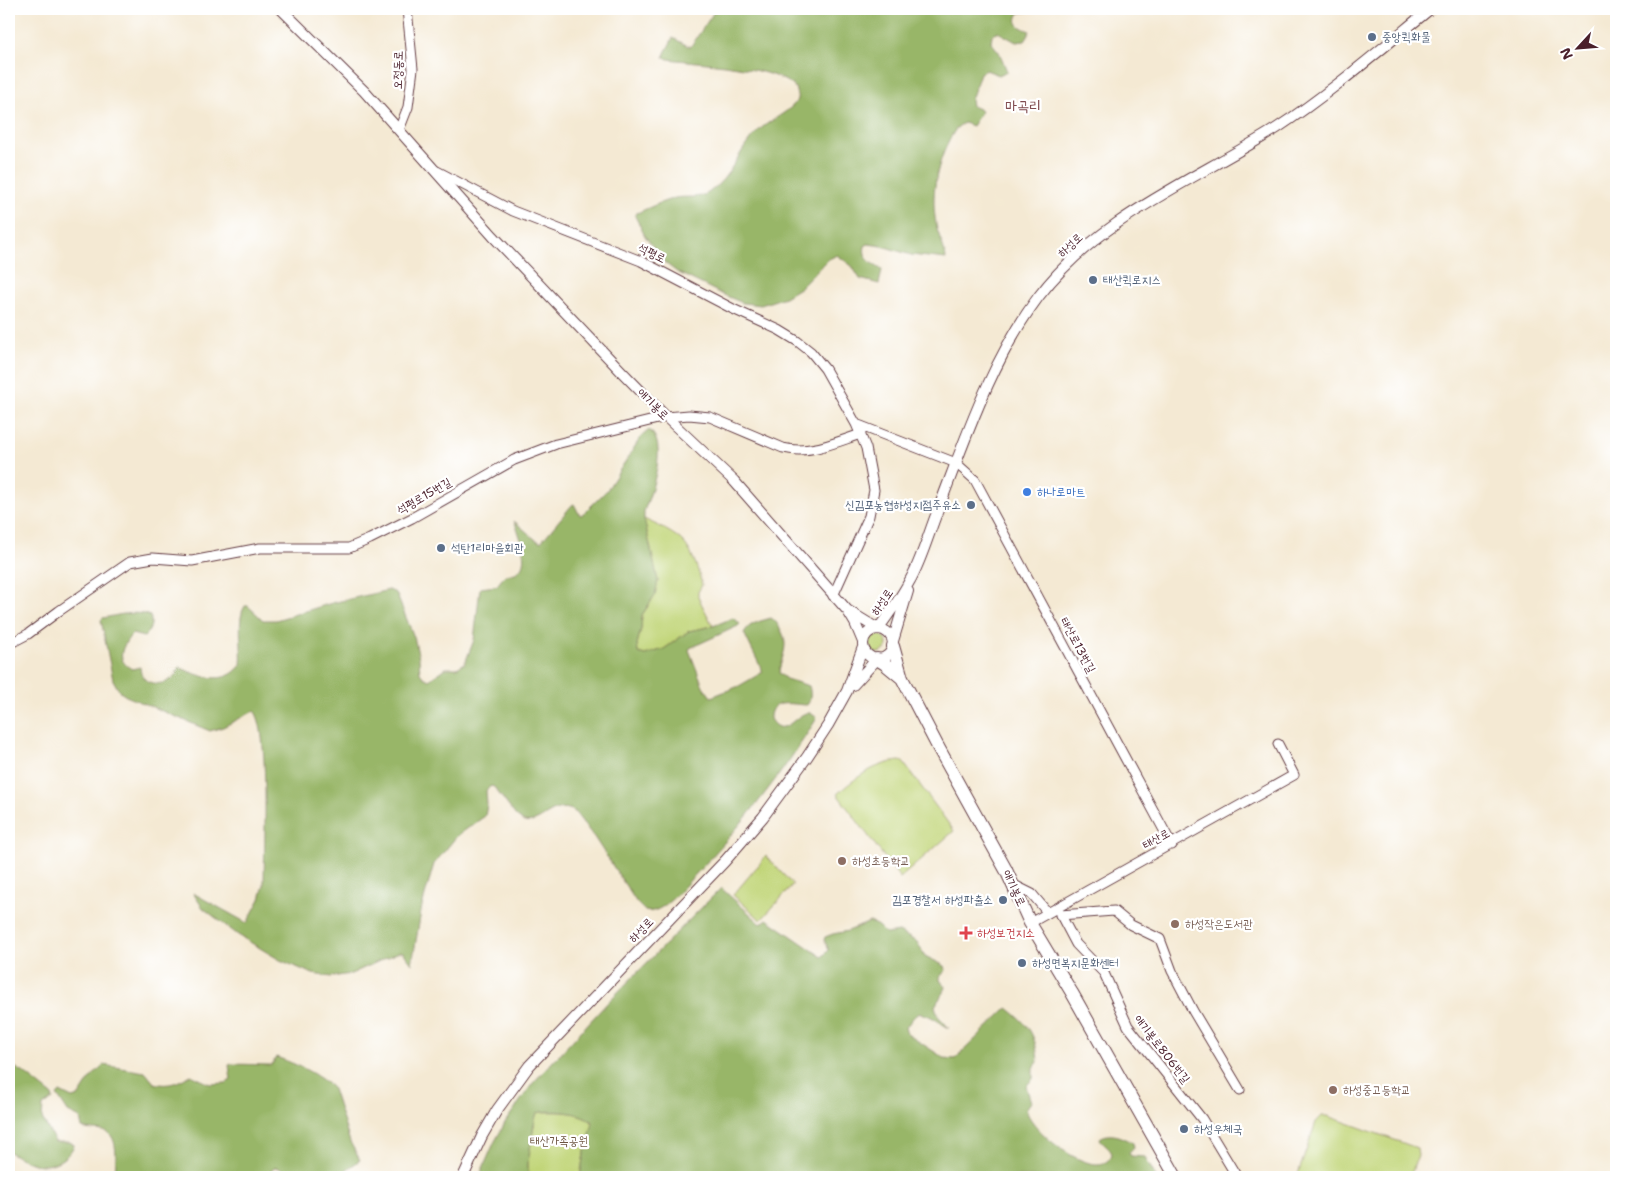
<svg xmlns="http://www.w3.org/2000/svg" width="1625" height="1186" font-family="'Shantell Sans','Poor Story',sans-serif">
  <rect width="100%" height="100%" fill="#fff"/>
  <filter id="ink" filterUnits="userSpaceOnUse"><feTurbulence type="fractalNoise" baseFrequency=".02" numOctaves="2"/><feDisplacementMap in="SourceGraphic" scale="10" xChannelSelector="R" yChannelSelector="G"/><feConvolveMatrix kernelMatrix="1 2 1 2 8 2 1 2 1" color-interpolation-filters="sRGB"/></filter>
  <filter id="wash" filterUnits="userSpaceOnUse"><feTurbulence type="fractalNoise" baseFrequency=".0096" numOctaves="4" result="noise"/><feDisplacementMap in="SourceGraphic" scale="20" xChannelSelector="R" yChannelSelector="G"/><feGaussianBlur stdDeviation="1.12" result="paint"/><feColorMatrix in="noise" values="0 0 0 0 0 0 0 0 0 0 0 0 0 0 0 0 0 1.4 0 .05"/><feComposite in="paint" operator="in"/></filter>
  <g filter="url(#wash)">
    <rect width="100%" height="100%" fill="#f4e9d3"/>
    <path fill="#c1d578" stroke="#867a52" d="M644 519C655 524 677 534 685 544 693 554 699 572 702 585L698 592V597L713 626 689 631 664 649 645 655 638 653 637 644 641 629 642 615 651 602 658 581Z
      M869 644a9 9 0 1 1 18 0a9 9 0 1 1-18 0Z
      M900 761 903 762 954 831 900 878 837 794C855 778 875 763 900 761Z
      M766 856 793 885 761 920 733 895Z
      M543 1112C557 1112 583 1110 593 1124L583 1159 580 1177H528V1162L535 1119 537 1113Z
      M1322 1116H1328L1417 1148 1418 1155 1410 1177H1297L1316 1122Z"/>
    <path fill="#98b668" stroke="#716a4a" d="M716 9H1034L1031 11 1019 13C1012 24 1021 28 1030 31L1025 41 1016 42 998 32 992 35 991 42 999 52 1007 71 999 75 986 70 980 73 971 100 972 106 979 109 981 112 972 126 964 123C954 127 951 138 946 147 934 174 931 201 937 229 940 239 945 249 946 259L911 255 882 246 868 244 865 246C862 260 874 264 882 270L879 284 860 279 852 266 837 255 827 260 801 287 785 297 761 305 743 303 724 295 677 272 665 263 645 236 635 216V214C648 208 661 202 675 198 685 196 699 199 708 193 732 177 738 150 758 131 771 119 787 114 798 100L795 87C773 68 716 64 687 61 680 60 671 60 664 58L665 53 673 38 688 46H691Z
      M649 430C669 443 651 494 644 511V519L658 581 655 595 642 615 641 629 637 644 638 653 645 655 664 649 689 631 713 626 733 618 740 624 738 626 690 648 689 650 703 686 711 697 739 686 763 672 744 633C749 623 761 621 771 618 776 621 778 625 781 630 790 647 781 656 779 673L786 679 809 686C811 692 811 701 807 705 794 705 769 697 770 719 784 742 797 710 810 713 812 714 816 717 817 718 782 775 741 826 695 875 684 886 662 916 645 911L637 903 594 837 574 811C553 800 541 826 524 822L516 816 494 787 491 786 486 790 487 805 485 816 457 836 434 864 422 906 412 964 403 952H399L351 974 331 977 313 974 280 960 238 935 203 908 193 893 247 923 260 899 264 885C264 857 270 725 254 711L223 727 210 731 126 696 120 692 113 680 101 620 103 618C118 615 136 610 150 616 153 623 150 632 144 637L132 634C123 645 114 660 132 669L140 667C140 690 175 688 179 667 198 676 225 687 241 665 243 649 236 618 245 606H248L263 620H276L332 603 389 590 396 593 414 637 419 658 420 673 423 677 429 680 446 668H457L465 663 474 640 480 588 496 586C500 583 502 577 507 575 513 573 517 574 521 568 528 559 519 531 514 521L536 540 541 542 572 505 574 504 579 514 581 515 584 513 607 490 641 437Z
      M721 888 761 924 767 919 822 957 829 950 824 940 825 937 833 934 848 931 870 922 878 926 886 934 899 932 917 942 925 956 945 966 946 970 940 977V980L946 988 935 1006 938 1016 949 1028C941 1024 924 1009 916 1015 912 1018 909 1024 905 1028L907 1034 944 1058 955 1059 1007 1008C1029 1025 1036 1034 1038 1062L1033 1069V1079L1026 1086 1031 1102 1026 1109C1031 1133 1101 1186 1112 1154 1110 1147 1102 1145 1100 1138 1110 1131 1124 1137 1133 1143L1134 1147 1129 1153 1131 1156 1145 1157 1156 1177H580L583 1159 593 1123C585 1112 550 1109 537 1113L535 1119 528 1162V1177H479L494 1143 506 1121 533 1083 610 1000Z
      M276 1057C296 1064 319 1074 333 1089L350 1142 360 1160 346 1170 343 1177H302L276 1167 272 1170 268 1177H115C115 1166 120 1137 106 1132 99 1129 90 1131 82 1128L80 1118 68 1112 57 1095 60 1092 72 1098 79 1096 90 1079 103 1065 145 1072 154 1083C170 1087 178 1082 191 1075L210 1084 226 1083 231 1080 229 1065 231 1064 270 1065 273 1063Z
      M9 1064 23 1072 52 1095 53 1099 43 1106 42 1118 55 1142H70L74 1145C72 1151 67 1156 61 1160 42 1171 26 1162 9 1152Z"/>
  </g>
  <g filter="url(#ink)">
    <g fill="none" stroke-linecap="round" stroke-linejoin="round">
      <g stroke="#643d44" stroke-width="11">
        <path id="minor" d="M399 130 408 107 413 69 407 9
          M437 171 513 211 641 261 733 309 779 330 797 341 811 352 825 369 856 424 866 448 874 490 869 516 833 596
          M856 424 956 463 975 480 1172 845
          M9 644 28 634 59 611 130 562 153 558 192 561 260 548H349L370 539 412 518 514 460 556 444 666 417 689 415 710 417 783 448C809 455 836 442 861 434
          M1012 884 1032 894 1048 913
          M1057 908 1076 944 1104 973 1128 1026 1202 1119 1237 1177
          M1060 915 1114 911 1131 925 1160 939 1172 971 1193 1011 1240 1090
          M1030 923 1294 775 1278 744"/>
      </g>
      <g stroke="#643d44" stroke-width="12">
        <path id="tertiary" d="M281 9 364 91 493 236 622 372 666 417 734 481 847 610 878 629C889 614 900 599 909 582 921 562 929 532 938 510 966 437 992 359 1039 296 1099 217 1195 180 1277 128 1330 93 1381 49 1430 9
          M849 613 855 623 863 642
          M863 644a15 15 0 1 1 30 0a15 15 0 1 1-30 0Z
          M893 641 908 591
          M853 685 877 659
          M463 1177 482 1136 497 1110 529 1066 725 861 763 817 807 757 828 725 847 691 863 647"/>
      </g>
      <g stroke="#643d44" stroke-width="14">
        <path id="secondary" d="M893 646 902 678 938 747 1006 870 1030 923 1072 993 1176 1177
          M877 659 885 664 902 678"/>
      </g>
      <use href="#minor" stroke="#fff" stroke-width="9"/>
      <use href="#tertiary" stroke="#fff" stroke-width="10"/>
      <use href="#secondary" stroke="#fff" stroke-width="12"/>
    </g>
  </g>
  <g fill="#5c6f8a" stroke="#fff" stroke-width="2">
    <circle cx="1372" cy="37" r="5"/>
    <circle cx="1093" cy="280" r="5"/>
    <circle cx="971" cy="505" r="5"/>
    <circle cx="441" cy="548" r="5"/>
    <circle cx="1003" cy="900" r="5"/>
    <circle cx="1022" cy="963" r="5"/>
    <circle cx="1184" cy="1129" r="5"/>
  </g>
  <circle fill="#3f7fe0" stroke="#fff" stroke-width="2" cx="1027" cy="492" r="5"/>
  <g fill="#8d6e63" stroke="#fff" stroke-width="2">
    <circle cx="842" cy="861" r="5"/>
    <circle cx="1175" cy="924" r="5"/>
    <circle cx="1333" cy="1090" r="5"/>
  </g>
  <path fill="#e0444e" stroke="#fff" stroke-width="2" d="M963.5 925.5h5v5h5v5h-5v5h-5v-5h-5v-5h5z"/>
  <g text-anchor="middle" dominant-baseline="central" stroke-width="4.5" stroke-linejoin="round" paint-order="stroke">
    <g font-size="12" fill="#4e5e75" stroke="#fff" text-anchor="start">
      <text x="1382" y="37">중앙퀵화물</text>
      <text x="1103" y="280">태산퀵로지스</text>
      <text x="961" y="505" text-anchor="end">신김포농협하성지점주유소</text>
      <text x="451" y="548">석탄1리마을회관</text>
      <text x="993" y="900" text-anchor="end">김포경찰서 하성파출소</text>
      <text x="1032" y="963">하성면복지문화센터</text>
      <text x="1194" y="1129">하성우체국</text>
    </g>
    <g font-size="12" fill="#4a1f2b" stroke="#fff">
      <text transform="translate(398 70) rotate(-89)">오정동로</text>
      <text transform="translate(1070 245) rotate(-43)">하성로</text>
      <text transform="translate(652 253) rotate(26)">석평로</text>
      <text transform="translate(653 404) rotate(45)">애기봉로</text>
      <text transform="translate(424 496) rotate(-30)">석평로15번길</text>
      <text transform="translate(882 602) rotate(-56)">하성로</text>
      <text transform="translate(1078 645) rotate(62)">태산로13번길</text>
      <text transform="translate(1156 839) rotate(-29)">태산로</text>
      <text transform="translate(1014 888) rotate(65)">애기봉로</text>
      <text transform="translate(641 930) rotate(-46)">하성로</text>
      <text transform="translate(1162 1049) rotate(52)">애기봉로806번길</text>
    </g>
    <g font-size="12" fill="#366cbe" stroke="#fff" text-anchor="start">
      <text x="1037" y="492">하나로마트</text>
    </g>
    <g font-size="12" fill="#785e54" stroke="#fff" text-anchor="start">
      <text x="852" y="861">하성초등학교</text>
      <text x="1185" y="924">하성작은도서관</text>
      <text x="1343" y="1090">하성중고등학교</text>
    </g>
    <g font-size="12" fill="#be3a42" stroke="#fff" text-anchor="start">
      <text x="977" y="933">하성보건지소</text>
    </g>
    <g font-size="12" fill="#6e5642" stroke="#fff">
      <text x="559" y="1141">태산가족공원</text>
    </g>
    <g font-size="15" fill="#804c50" stroke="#fff">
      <text x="1023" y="106">마곡리</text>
    </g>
  </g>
  <rect width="1625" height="1186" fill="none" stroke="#fff" stroke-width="30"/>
  <g transform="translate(1578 48) rotate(244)" stroke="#ffffff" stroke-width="4" paint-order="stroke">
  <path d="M0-4L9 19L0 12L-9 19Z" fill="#4a1f2b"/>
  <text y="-8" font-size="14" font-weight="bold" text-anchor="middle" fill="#4a1f2b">N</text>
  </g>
</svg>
